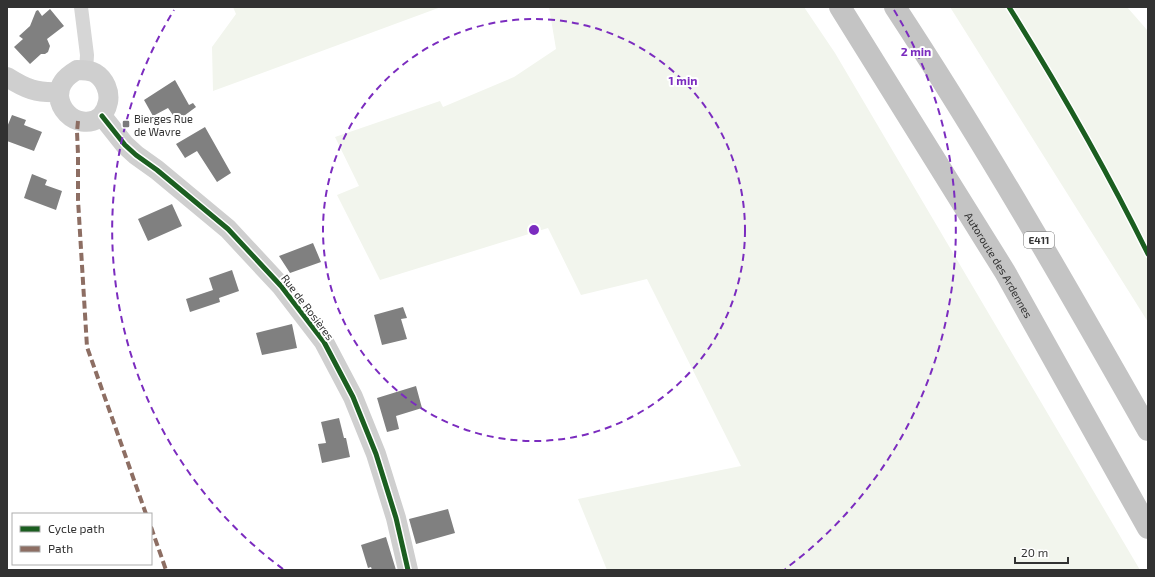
<svg xmlns="http://www.w3.org/2000/svg" width="1155" height="577" font-family="'Exo 2',sans-serif">
  <rect width="100%" height="100%" fill="#fff"/>
  <path fill="#f2f5ed" d="M233 7H441L213 91 212 47 236 14Z
    M549 7H804L835 53 1140 570H607L578 499 741 466 647 279 581 295 548 228 380 280 337 195 359 186 335 137 440 101 443 107 514 77 556 49Z
    M950 7H1127L1148 31V322Z"/>
  <path fill="#808080" d="M50 9 64 26 47 39 50 46 48 52 45 54H41L30 64 14 47 23 39 19 36 30 26 36 11 38 10 42 16Z
    M175 80 189 105 193 103 196 107 177 121 168 108 153 116 144 100Z
    M12 115 26 120 24 125 42 132 34 151 7 141V127Z
    M205 127 231 173 217 182 197 151 185 158 176 144Z
    M32 174 47 180 45 185 62 191 56 210 24 198Z
    M172 204 182 226 148 241 138 219Z
    M313 243 321 262 290 273 279 256Z
    M232 270 239 291 219 298 220 302 190 312 186 299 213 290 209 278Z
    M403 307 407 318 401 319 407 339 382 345 374 315Z
    M292 324 297 348 262 355 256 333Z
    M416 386 422 408 396 416 399 429 387 432 377 398Z
    M339 418 344 438H346L350 457 322 463 318 444 326 443 321 422Z
    M448 509 455 533 416 544 409 519Z
    M386 537 396 570H372L371 567 368 568 361 545Z"/>
  <g fill="none" stroke-linecap="round" stroke-linejoin="round">
    <path stroke="#d6d6d6" stroke-width="14" d="M81 7 87 55 86 71"/>
    <path stroke="#cfcfcf" stroke-width="20" d="M77 70C83 70 90 70 95 73 105 79 110 92 108 102 102 133 62 125 59 96 59 91 60 86 63 82 66 77 72 73 77 70Z
      M7 77C26 89 36 93 59 92
      M102 116 125 145 136 155 157 170 228 229 281 286 324 342 353 397 376 454 396 518 408 570"/>
    <g stroke="#c4c4c4" stroke-width="22">
      <path id="s1" d="M840 7 1005 272 1148 528"/>
      <path d="M895 7C985 144 1067 287 1148 430"/>
    </g>
    <path stroke="#8d6e63" stroke-width="4" stroke-dasharray="8 4" stroke-linecap="butt" d="M78 121 77 132 78 154V200L87 347 146 514
      M151 527 166 570"/>
    <g stroke="#fff" stroke-width="8">
      <path id="cycleway" d="M1009 7C1059 87 1106 169 1148 254
        M102 116 125 145 136 155 157 170 228 229 281 286 324 342 353 397 376 454 396 518 408 570"/>
    </g>
    <use href="#cycleway" stroke="#1b5e20" stroke-width="5"/>
  </g>
  <g fill="none" stroke="#7b2cbf" stroke-width="2" stroke-dasharray="7 5">
    <circle cx="534" cy="230" r="211"/>
    <path d="M283 569A422 422 0 0 1 174 10M894 10A422 422 0 0 1 785 569"/>
  </g>
  <rect fill="#7a7a7a" stroke="#fff" stroke-width="1.5" x="122" y="120" width="8" height="8" rx="2"/>
  <g text-anchor="middle" dominant-baseline="central" stroke-width="4" stroke-linejoin="round" paint-order="stroke">
    <rect fill="#fff" stroke="#707070" stroke-width="1" x="1024" y="232" width="30" height="16" rx="3"/>
    <g font-size="10" font-weight="bold" fill="#323232">
      <text x="1039" y="240">E411</text>
    </g>
    <g font-size="11" fill="#323232" stroke="#fff" text-anchor="start">
      <text x="134" y="118">Bierges Rue<tspan x="134" dy="13">de Wavre</tspan></text>
    </g>
    <g font-size="11" fill="#323232" stroke="#fff">
      <text stroke="none"><textPath href="#s1" startOffset="303">Autoroute des Ardennes</textPath></text>
      <text transform="translate(308 307) rotate(53)">Rue de Rosières</text>
    </g>
  </g>
  <circle cx="534" cy="230" r="6" fill="#7b2cbf" stroke="#fff" stroke-width="2"/>
  <g font-size="12" text-anchor="middle" font-weight="bold" fill="#7b2cbf" stroke="#fff" stroke-width="4" stroke-linejoin="round" paint-order="stroke">
    <text x="916" y="56">2 min</text>
    <text x="683" y="85">1 min</text>
  </g>
  <rect width="1155" height="577" fill="none" stroke="#323232" stroke-width="16"/>
  <rect x="12" y="513" width="140" height="52" fill="#ffffff" stroke="#adadad"/>
  <rect x="20" y="526" width="20" height="6" fill="#1b5e20" stroke="#adadad"/>
  <text x="48" y="533" font-size="12" fill="#323232">Cycle path</text>
  <rect x="20" y="546" width="20" height="6" fill="#8d6e63" stroke="#adadad"/>
  <text x="48" y="553" font-size="12" fill="#323232">Path</text>
  <path d="M1015 557v6h53v-6" fill="none" stroke="#323232" stroke-width="2"/>
  <text x="1021" y="557" font-size="12" fill="#323232" stroke="#ffffff" stroke-width="3" paint-order="stroke">20 m</text>
</svg>
